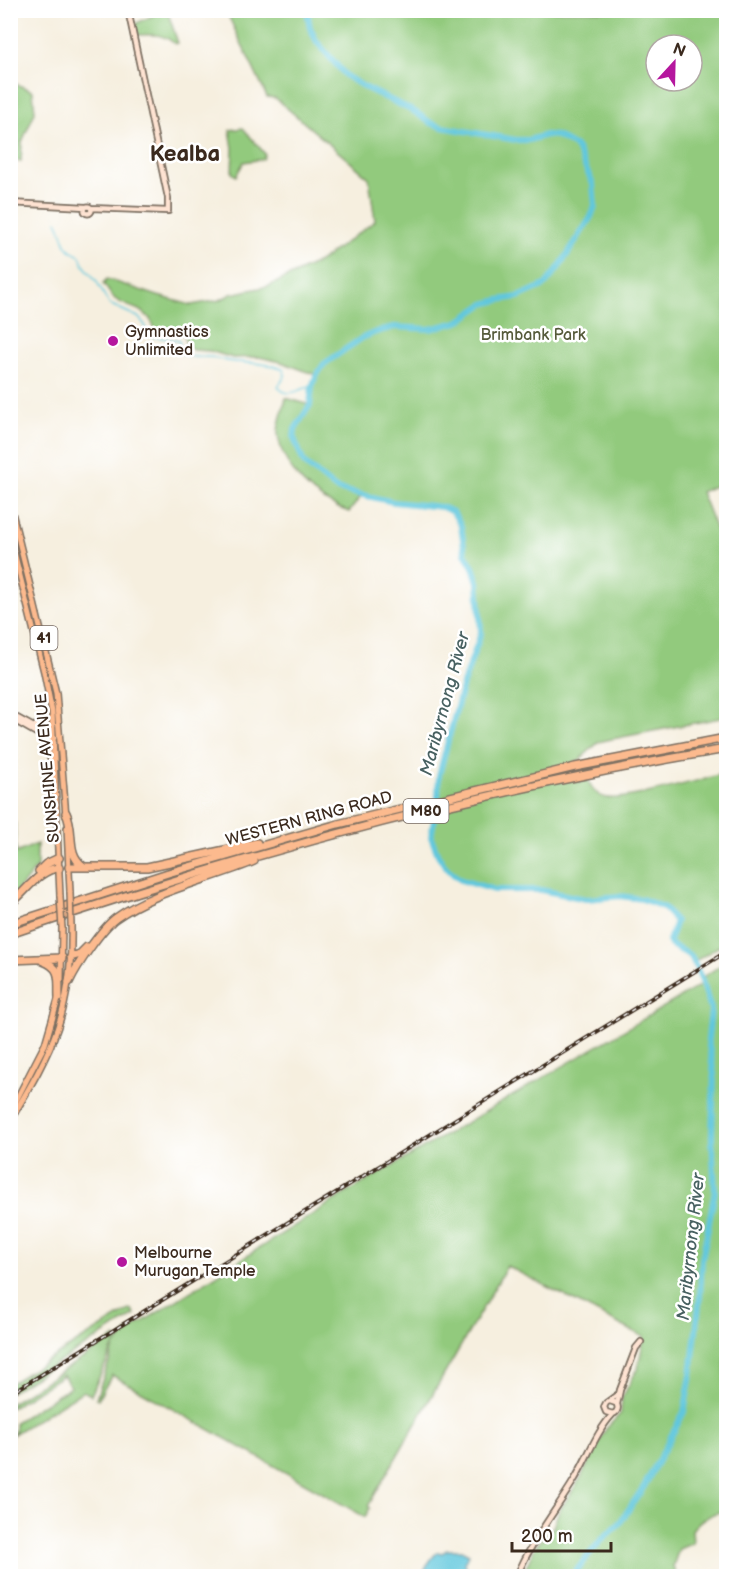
<svg xmlns="http://www.w3.org/2000/svg" width="737" height="1587" font-family="'Balsamiq Sans',sans-serif">
  <rect width="100%" height="100%" fill="#fff"/>
  <filter id="ink" filterUnits="userSpaceOnUse"><feTurbulence type="fractalNoise" baseFrequency=".0167" numOctaves="2"/><feDisplacementMap in="SourceGraphic" scale="12" xChannelSelector="R" yChannelSelector="G"/><feConvolveMatrix kernelMatrix="1 2 1 2 8 2 1 2 1" color-interpolation-filters="sRGB"/></filter>
  <filter id="wash" filterUnits="userSpaceOnUse"><feTurbulence type="fractalNoise" baseFrequency=".008" numOctaves="4" result="noise"/><feDisplacementMap in="SourceGraphic" scale="24" xChannelSelector="R" yChannelSelector="G"/><feGaussianBlur stdDeviation="1.35" result="paint"/><feColorMatrix in="noise" values="0 0 0 0 0 0 0 0 0 0 0 0 0 0 0 0 0 1.4 0 .05"/><feComposite in="paint" operator="in"/></filter>
  <g filter="url(#wash)">
    <rect width="100%" height="100%" fill="#f6efdf"/>
    <path fill="#92ca7d" stroke="#667a4e" stroke-width="1.5" fill-rule="evenodd" d="M158 11H169L168 13 178 43 175 44C164 34 153 34 138 35L135 24 152 16Z
      M226 11H726V481L701 492 726 555V717L607 740 599 742 578 761H574L578 782 588 780C591 787 595 794 603 797 618 804 706 778 726 773V942L694 962C689 954 669 950 670 940 670 934 674 927 675 921 656 888 619 899 588 899 573 898 559 892 543 891 533 890 522 891 512 891 478 892 443 877 432 843 429 831 437 810 438 798 440 784 439 771 442 757 448 734 455 710 462 687 467 669 480 650 481 631 482 613 481 589 475 572 473 565 467 560 465 552 460 534 464 514 442 507L394 502 363 494 349 512C316 501 283 471 278 435 277 424 284 409 286 398L310 405 316 375 281 362 259 357 233 358 210 351 193 350 186 346 185 335 171 330H155C148 306 132 311 115 299 110 295 107 288 103 283L107 279 158 296 191 305 220 300 231 294 269 286 319 262 375 221 369 178 275 98 267 97ZM656 45H692V81H656Z
      M11 82 33 91 35 112 22 142 21 161 11 160Z
      M243 128 265 154 263 159 244 162 236 176 232 173 233 148 230 130Z
      M11 823H15L16 853 37 844V867L11 899Z
      M726 962 725 1511C711 1513 700 1519 692 1530L693 1543 679 1549 673 1566 677 1576H522L535 1547 553 1527 558 1513 580 1479 606 1429 621 1413 622 1398 638 1368 644 1337 507 1266 368 1506 370 1508 365 1517 112 1375 98 1399 96 1398 115 1345 128 1331 343 1195 703 984 701 978Z
      M131 1309 135 1315 11 1392V1383Z
      M116 1337 117 1339 91 1395 83 1391 12 1435 15 1431V1422L71 1387 63 1375 11 1408V1403Z"/>
    <path fill="#60c7dd" stroke="#4e787e" stroke-width="1.5" d="M447 1550H461L469 1554 465 1563 467 1571 463 1576H421C426 1568 429 1559 438 1552L442 1553Z"/>
    <g fill="none" stroke-linecap="round" stroke-linejoin="round">
      <path stroke="#60c7dd" stroke-width="1.5" d="M57 221C66 237 61 248 80 256L83 264 97 282 109 304 138 317 145 325 148 336C159 338 169 337 179 341L181 353C192 358 198 357 209 357 215 357 221 360 228 361 248 364 265 361 284 370L285 376 278 387C290 400 299 387 312 387"/>
      <path stroke="#60c7dd" stroke-width="6" d="M307 10 310 28 317 42 346 76 364 87 415 112 431 123 442 127 516 140H529L546 135 557 136 576 147 593 184 595 206 591 217 560 266 545 285 518 297 499 300 484 304 458 322 430 329 394 327 376 332 362 338 324 364 316 376 312 387 310 405 295 429 294 438 304 463 336 489 394 502 442 507 453 512 461 526 465 553 473 567 478 582 481 633 463 684 439 775 438 797 431 837 438 855 445 866 453 874 461 880 495 890H541L586 899 620 896 642 899 663 907 676 921 669 941 671 945 691 956 701 978 711 1009 708 1040 714 1074 712 1137 715 1191 702 1259 700 1296 691 1375 684 1412 645 1485 619 1524 602 1539 572 1576"/>
    </g>
  </g>
  <g filter="url(#ink)">
    <g fill="none" stroke-linecap="round" stroke-linejoin="round">
      <g stroke="#7c6f62" stroke-width="8">
        <path id="secondary" d="M10 203 86 207
          M84.5 210a3.5 3.5 0 1 1 7 0a3.5 3.5 0 1 1-7 0Z
          M91 208 168 211V198L128 10
          M10 714 54 738
          M10 718 54 743
          M36 725 47 729 53 726
          M45 739 52 765
          M610 1401 616 1403C619 1407 618 1412 613 1414L606 1412 604 1407 606 1403 617 1395
          M617 1404 620 1390 636 1348 641 1342
          M517 1576C531 1542 554 1513 573 1482 587 1460 595 1433 613 1414"/>
      </g>
      <g stroke="#7c6f62" stroke-width="8">
        <path id="primary" d="M10 504 56 693 66 816
          M10 536 44 672 52 712 60 896
          M67 828 70 892
          M61 980 62 928
          M10 1112 45 1044 59 996
          M10 1121C53 1048 73 1012 71 925"/>
      </g>
      <g stroke="#7c6f62" stroke-width="10">
        <path id="highway" d="M66 813C75 831 65 853 83 866
          M69 867H147L257 843
          M39 871 46 864 59 858
          M10 904C26 892 39 869 59 868
          M10 924 168 873 338 824 575 767 726 738
          M10 934C244 854 483 789 726 749
          M71 957 80 954 87 947
          M10 960 62 958
          M43 961C63 968 58 981 59 998
          M69 982C77 965 102 928 116 918 153 891 212 879 254 861"/>
      </g>
      <use href="#secondary" stroke="#fee3d2" stroke-width="4.5"/>
      <use href="#primary" stroke="#fcba8e" stroke-width="5"/>
      <use href="#highway" stroke="#fcba8e" stroke-width="7"/>
      <g stroke="#3b2a1e" stroke-width="4">
        <path id="rail" d="M10 1394 726 952"/>
      </g>
      <use href="#rail" stroke="#fff" stroke-width="1.5" stroke-dasharray="4.5" stroke-linecap="butt"/>
      <g stroke="#7c6f62" stroke-width="8" stroke-linecap="butt">
        <path id="primary-bridge" d="M70 892 71 925
          M60 896 62 928"/>
      </g>
      <use href="#primary-bridge" stroke="#fcba8e" stroke-width="5"/>
    </g>
  </g>
  <g fill="#b5179e" stroke="#fff" stroke-width="2">
    <circle cx="113" cy="341" r="6"/>
    <circle cx="122" cy="1262" r="6"/>
  </g>
  <g text-anchor="middle" dominant-baseline="central" stroke-width="5" stroke-linejoin="round" paint-order="stroke">
    <g fill="#fff" stroke="#766a62" stroke-width="1.5">
      <rect x="30.5" y="626" width="27" height="24" rx="4.5"/>
      <rect x="403.5" y="799" width="45" height="24" rx="4.5"/>
    </g>
    <g font-size="15" font-weight="bold" fill="#3b2a1e">
      <text x="44" y="638">41</text>
      <text x="426" y="811">M80</text>
    </g>
    <g font-size="16" fill="#3b2a1e" stroke="#fff" text-anchor="start">
      <text x="125" y="332">Gymnastics<tspan x="125" dy="18">Unlimited</tspan></text>
      <text x="134" y="1253">Melbourne<tspan x="134" dy="18">Murugan Temple</tspan></text>
    </g>
    <g font-size="16" fill="#555a3a" stroke="#fff">
      <text x="533" y="335">Brimbank Park</text>
    </g>
    <g font-size="16" fill="#3b2a1e" stroke="#fff">
      <text transform="translate(48 768) rotate(-95)">SUNSHINE AVENUE</text>
      <text transform="translate(309 819) rotate(-15)">WESTERN RING ROAD</text>
    </g>
    <g font-size="18" font-style="italic" fill="#486161" stroke="#fff">
      <text transform="translate(445 704) rotate(-75)">Maribyrnong River</text>
      <text transform="translate(691 1247) rotate(-84)">Maribyrnong River</text>
    </g>
    <g font-size="22" font-weight="bold" fill="#3b2a1e" stroke="#fff">
      <text x="185" y="154">Kealba</text>
    </g>
  </g>
  <rect width="737" height="1587" fill="none" stroke="#fff" stroke-width="36"/>
  <g transform="translate(674 63) rotate(22)"><circle r="28" fill="#ffffff" stroke="#b1aaa5" stroke-width="1.5"/>
  <path d="M0-4.5L10 22L0 15L-10 22Z" fill="#b5179e"/>
  <text y="-9" font-size="16" font-weight="bold" text-anchor="middle" fill="#3b2a1e">N</text>
  </g>
  <path d="M512 1542v9h99v-9" fill="none" stroke="#3b2a1e" stroke-width="3"/>
  <text x="521" y="1542" font-size="18" fill="#3b2a1e" stroke="#ffffff" stroke-width="4.5" paint-order="stroke">200 m</text>
</svg>
